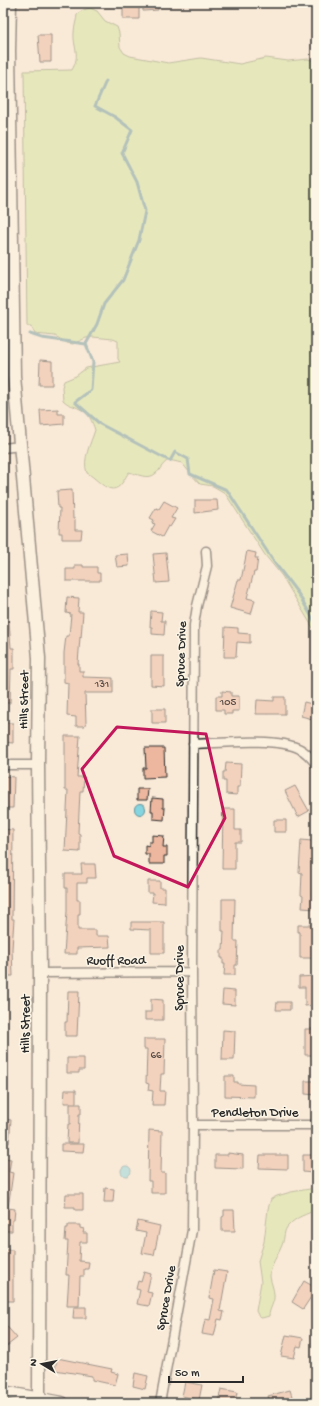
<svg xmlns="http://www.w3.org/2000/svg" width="319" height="1406" font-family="'Gochi Hand',sans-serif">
  <rect width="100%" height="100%" fill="#f9e9d7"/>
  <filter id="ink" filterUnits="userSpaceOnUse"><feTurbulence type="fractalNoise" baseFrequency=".025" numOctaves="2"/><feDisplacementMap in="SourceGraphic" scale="8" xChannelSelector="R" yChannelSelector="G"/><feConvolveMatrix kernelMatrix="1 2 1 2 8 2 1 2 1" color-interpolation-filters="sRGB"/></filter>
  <g filter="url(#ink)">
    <path fill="#cfe69b" stroke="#7d8863" d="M90 8 97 11 105 21 117 27 119 33 120 47 124 53 130 56 168 63 201 58 240 64 266 58 288 61 308 59 316 61V633L282 576 265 555 225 493 213 486 200 484 190 473 182 463 169 460C161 464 161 470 155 474 148 480 137 474 129 472 126 476 125 479 122 483 111 499 97 478 87 473 82 459 91 443 95 430 92 421 89 413 80 409 73 405 69 406 63 400L62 387 64 381 76 376 86 368 120 362 118 359V341L113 339 93 337 86 338 73 344 67 343 55 336 35 334 31 326H27L24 71 72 70C81 54 73 48 74 33 74 26 77 20 77 14L83 10Z
      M3 244 5 335H3Z
      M316 1188V1210C307 1214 296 1217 289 1225 283 1230 285 1238 282 1245 278 1256 270 1264 270 1277 271 1283 274 1289 274 1295 275 1302 269 1309 269 1316L262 1318 259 1317 256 1311 261 1282 258 1261 264 1242 268 1209 271 1199 277 1196 291 1192Z"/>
    <path fill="#85d5e1" stroke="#619198" d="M134.5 809a5.5 5.5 0 1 1 11 0a5.5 5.5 0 1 1-11 0Z
      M121 1171a5 5 0 1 1 10 0a5 5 0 1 1-10 0Z"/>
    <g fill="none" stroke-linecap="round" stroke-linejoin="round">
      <path stroke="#619198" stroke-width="3" d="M106 81 95 106 115 117 132 130 122 153 137 182 145 211 139 240 123 280 104 304 97 324 86 344 93 362 91 390 75 402 100 424 170 461 175 452 188 459 190 474 227 490 274 562 299 595 316 624
        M30 334 42 338 86 344"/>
    </g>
    <path fill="#ecb79e" stroke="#2b2b2b" d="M143 3H158V10L143 11Z
      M123 6H139V19H123Z
      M38 35H51V62H40Z
      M40 360 52 361V385H39Z
      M58 409V414H64V424L41 426 40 410Z
      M72 490 73 519H75V530H82L81 539H62V533H59L60 508H58L57 491Z
      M195 500H217L218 510 195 513Z
      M164 501 177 508 171 518 175 519 170 527 168 526 162 537 151 531 155 524 152 523 154 520 150 518 156 508 159 509Z
      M247 551 256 553 255 558H258L256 572H254L247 598 255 600 251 614 230 608 238 580H241Z
      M166 553 169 582 156 583 153 554Z
      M128 554 129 566 117 567 115 555Z
      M75 565H83V567H97V573H100V581H66V569H75Z
      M67 597 79 598 78 612H83L81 638 80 637 78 664H79V671H83V677L113 678V693H85L86 723 84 726H76V717L67 716 68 683 64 682V653L66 636H69L71 614 66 613Z
      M151 611 162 612 161 621H165L164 635 152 634V627H150Z
      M3 621H9L11 648H14V669H11L10 703H3Z
      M225 627 238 628V633L250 634V643L237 642 236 657H224Z
      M151 656H164V686L151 685Z
      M222 691 231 692V696H239V711H232V714H224V710H216V696H222Z
      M274 697H285V714H256L257 700 274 701Z
      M304 702 316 705V720L301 716Z
      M152 709H165V723H152Z
      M3 723H13V743L3 742Z
      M65 736H80L77 777H84L83 791H80L78 833 80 834V852L65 851 68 790H65Z
      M145 748H164L165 777 143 778V768H146Z
      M226 763 241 764 240 787H237V795L226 794V781H223V772H225Z
      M3 776 14 777 13 808H3Z
      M295 786 309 811 298 817 285 791Z
      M137 789H148L147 800H137Z
      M152 798 163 799V808H165L164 820 153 819V811H151Z
      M223 809H235V830H241V842H235V869H222Z
      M274 820H286V832H274Z
      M3 829 13 830 12 919H14L12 949 13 976H3Z
      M152 835 164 836 163 847H167V856H164V864H149V854H145V845L149 846V842H152Z
      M301 840 312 841V850H314L313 857H316V865H314L312 895H316V909L302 908 303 896 301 895 302 873 299 872Z
      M81 864H95L96 878H87V883H77V900H80V914H78V930H96V936H109L110 947 77 948V954H64L67 911V888H65V874H82Z
      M148 881H160V888H165V903L152 902 153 893H148Z
      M222 899H235L234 941H238L237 965H235V975H224L225 964H223V958H221V950H223L224 931H222Z
      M131 922H164V953H151V930L131 929Z
      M298 925H313V934H315L314 941H316L315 958H300V932H298Z
      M316 976V1005L305 1006V987H299V977Z
      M223 990 235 991V1005L222 1004Z
      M68 991H79L77 1036H65V1022H67Z
      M151 999 163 1000V1020H145V1012H151Z
      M277 1002H290V1010H276Z
      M305 1029H316V1055H305Z
      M223 1030 235 1031 234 1060H222Z
      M144 1039H165L164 1074H161L160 1091H165L164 1105H152L153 1091 148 1090 149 1084 146 1083 147 1049H144Z
      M67 1058H84V1070H79V1073H67Z
      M225 1076H234V1082H238V1084L254 1085V1097L225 1096Z
      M305 1081H316V1095L305 1094Z
      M65 1090H76V1103H64Z
      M70 1104H81V1114H79L78 1143H67L68 1124H70Z
      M3 1119 11 1120 9 1143H3Z
      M149 1130 162 1131 161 1173H165V1193H151V1181H148Z
      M61 1144H84L83 1152 61 1151Z
      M228 1153 243 1155V1169L215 1168V1155H228Z
      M260 1155H288V1169L259 1168Z
      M303 1155H316V1167H312V1173L303 1172Z
      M3 1158 11 1159 9 1172 13 1173 8 1208 15 1209 14 1220H12V1231H3Z
      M105 1188 114 1189 113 1202H104Z
      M66 1194H83V1210H75V1207H65Z
      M224 1210H234L235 1231H222V1217L224 1216Z
      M138 1221 160 1226 154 1255 142 1253 146 1233 136 1231Z
      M68 1225H80V1228L84 1229 83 1233H87V1242H80L79 1261 89 1262 88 1269H84V1276H80L79 1306H67L69 1275H66L68 1241H65L66 1228H68Z
      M3 1250H13V1301H3Z
      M214 1270 227 1272 220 1311 224 1312 222 1320 218 1319 214 1336 202 1334 205 1319 210 1320 214 1299 209 1298Z
      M144 1272 151 1274 147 1292 152 1293 149 1306 137 1304 140 1290 136 1289 138 1281 141 1282Z
      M304 1281 316 1288V1300L311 1297 303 1309 292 1302Z
      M74 1307H86V1318H73Z
      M3 1322 17 1338 3 1349Z
      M286 1335 303 1338 301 1347 297 1346 294 1358 281 1356Z
      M57 1358 112 1369 111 1372 118 1374 115 1385 92 1380V1376L55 1370Z
      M135 1373 148 1376 145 1389 133 1386Z
      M185 1382 202 1385 199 1400 182 1396Z
      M221 1389 237 1392 235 1403H222L218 1402Z
      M290 1390 294 1403H270L268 1396Z"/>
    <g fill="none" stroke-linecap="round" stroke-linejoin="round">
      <g stroke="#2b2b2b" stroke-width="11">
        <path id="street" d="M3 448 21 446
          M193 744C219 743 279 737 300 749 306 752 312 759 316 764
          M3 765H38
          M40 973 192 972
          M193 1125H316
          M160 1403 192 1230 193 1125 192 972 194 625 197 606 207 566 206 551"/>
      </g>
      <g stroke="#2b2b2b" stroke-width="15">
        <path id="secondary" d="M10 3 9 51 14 376 39 658 38 765 40 973 39 1399
          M3 1392 62 1403"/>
      </g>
      <use href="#street" stroke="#fcf5e5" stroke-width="8"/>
      <use href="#secondary" stroke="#fcf5e5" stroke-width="12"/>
    </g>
  </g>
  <path d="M0 0H319V1406H0ZM117 727 206 734 225 818 188 887 114 856 82 769Z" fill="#f9e9d7" fill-opacity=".55" fill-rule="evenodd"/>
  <path fill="none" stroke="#c2185b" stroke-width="3" stroke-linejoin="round" d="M117 727 206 734 225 818 188 887 114 856 82 769Z"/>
  <g text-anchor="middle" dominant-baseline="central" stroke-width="3" stroke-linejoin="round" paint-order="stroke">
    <g font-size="11" fill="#5b4e48">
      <text x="102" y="685">131</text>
      <text x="228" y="703">105</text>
      <text x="156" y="1056">66</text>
    </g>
    <g font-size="13" fill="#2b2b2b" stroke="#fcf5e5">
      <text transform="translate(182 654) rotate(-88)">Spruce Drive</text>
      <text transform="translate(25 700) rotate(-89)">Hills Street</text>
      <text x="116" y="961">Ruoff Road</text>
      <text transform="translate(180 978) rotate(-90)">Spruce Drive</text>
      <text transform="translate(26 1024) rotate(-90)">Hills Street</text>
      <text x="255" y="1113">Pendleton Drive</text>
      <text transform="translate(167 1298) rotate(-80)">Spruce Drive</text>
    </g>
  </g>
  <rect width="319" height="1406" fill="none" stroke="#fcf5e5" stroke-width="16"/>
  <rect x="8" y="8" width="303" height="1390" fill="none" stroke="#2b2b2b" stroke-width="1.5" filter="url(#ink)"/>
  <g transform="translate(42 1364) rotate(280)" stroke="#fcf5e5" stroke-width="3" paint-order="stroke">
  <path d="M0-3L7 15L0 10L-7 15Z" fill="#2b2b2b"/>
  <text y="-6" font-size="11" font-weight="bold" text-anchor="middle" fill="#2b2b2b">N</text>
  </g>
  <path d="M169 1376v6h74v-6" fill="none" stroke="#2b2b2b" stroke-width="2"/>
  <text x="175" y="1376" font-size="12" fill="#2b2b2b" stroke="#fcf5e5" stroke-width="3" paint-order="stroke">50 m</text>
</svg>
